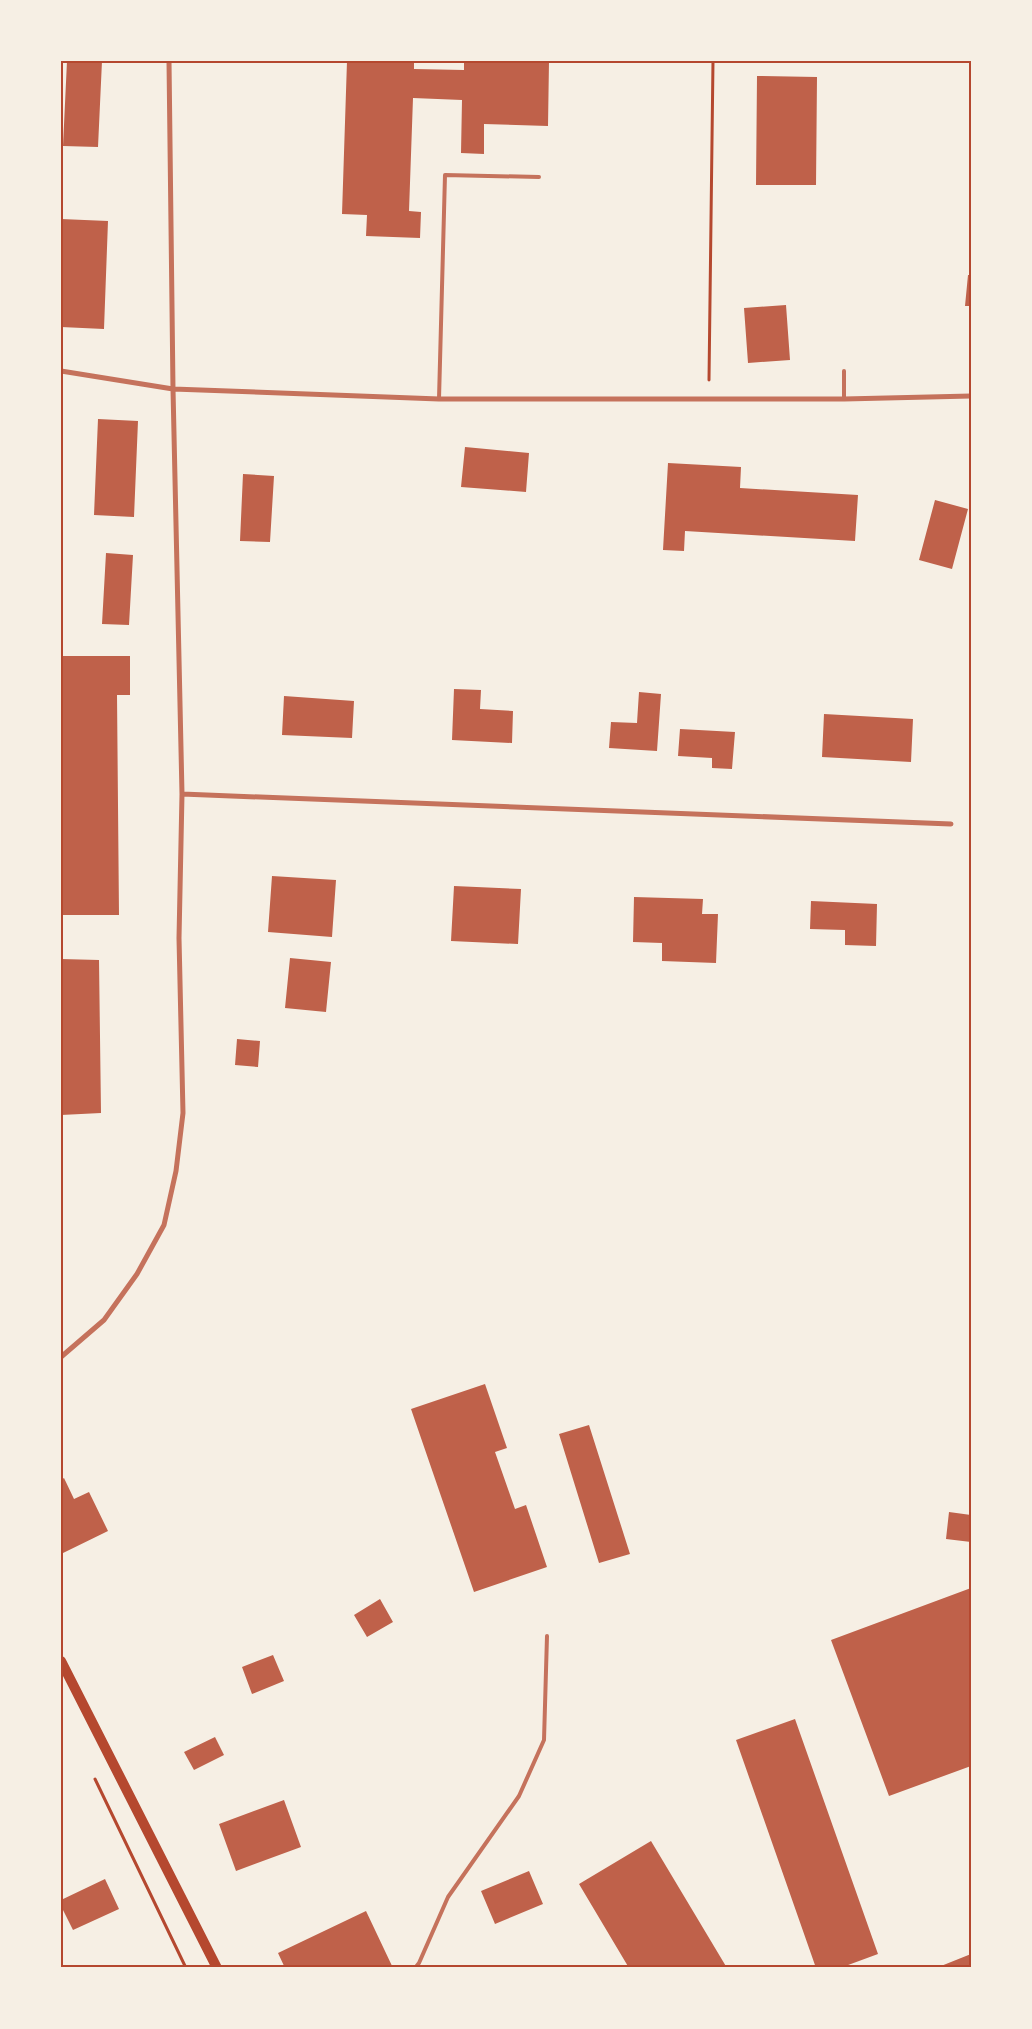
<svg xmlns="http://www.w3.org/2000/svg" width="1032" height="2029" font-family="Overpass,sans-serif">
  <rect width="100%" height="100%" fill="#f6efe4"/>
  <path fill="#bf614a" d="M67 61H102L98 147 63 146Z
    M347 61H414V69L464 70V61H549L548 126 484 124V154L461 153 462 100 413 98 409 211 421 212 420 238 366 236 367 215 342 214Z
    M757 76 817 77 816 185H756Z
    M61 219 108 221 104 329 61 327Z
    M968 275H971V306H965Z
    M786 305 790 360 748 363 744 308Z
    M98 419 138 421 134 517 94 515Z
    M465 447 529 453 526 492 461 487Z
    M668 463 741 467 740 488 858 495 855 541 685 531 684 551 663 550Z
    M243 474 274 476 270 542 240 541Z
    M935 500 968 509 952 569 919 560Z
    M106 553 133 555 129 625 102 624Z
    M61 656H130V695H117L119 915H61Z
    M454 689 481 690 480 709 513 711 512 743 452 740Z
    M639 692 661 694 657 751 609 748 611 722 637 723Z
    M284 696 354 701 352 738 282 735Z
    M824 714 913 719 911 762 822 757Z
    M680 729 735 732 732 769 712 768V758L678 756Z
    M272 876 336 880 332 937 268 932Z
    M454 886 521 889 518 944 451 941Z
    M634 897 703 899 702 914H718L716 963 662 961V943L633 942Z
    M811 901 877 904 876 946 845 945V930L810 929Z
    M290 958 331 962 326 1012 285 1008Z
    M61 959 99 960 101 1113 61 1115Z
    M237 1039 260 1041 258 1067 235 1065Z
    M485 1384 507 1448 495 1452 515 1509 526 1505 547 1567 474 1592 411 1409Z
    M589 1425 630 1554 599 1563 559 1434Z
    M64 1478 74 1499 89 1492 108 1531 61 1554V1480Z
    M949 1512 971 1515V1542L946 1539Z
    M971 1588V1766L889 1796 831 1640Z
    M380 1599 393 1622 367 1637 354 1615Z
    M273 1655 284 1681 252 1694 242 1667Z
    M795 1719 878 1954 840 1968H816L736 1740Z
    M215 1737 224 1755 194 1770 184 1752Z
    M284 1800 301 1847 236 1871 219 1824Z
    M651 1841 727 1968H629L579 1884Z
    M529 1871 543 1904 495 1924 481 1891Z
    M105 1879 119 1909 73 1930 61 1906V1900Z
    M366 1911 393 1968H285L278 1953Z
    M971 1954V1968H936Z"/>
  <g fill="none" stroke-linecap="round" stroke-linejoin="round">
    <path stroke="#b5482f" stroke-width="3" d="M709 380 713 61
      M95 1779 186 1968"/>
    <path stroke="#c5725c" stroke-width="4" d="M844 371V399
      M439 399 445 175 539 177
      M415 1968 419 1963 448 1897 519 1796 544 1740 547 1636"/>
    <path stroke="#c5725c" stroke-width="5" d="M61 371 173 389 439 399H844L971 396
      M182 794 951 824
      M61 1357 104 1320 137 1274 164 1225 176 1171 183 1113 179 938 182 794 173 389 169 61"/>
    <path stroke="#b5482f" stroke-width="10" d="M61 1661 217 1968"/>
  </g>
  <rect width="1032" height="2029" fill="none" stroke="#f6efe4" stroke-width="125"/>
  <rect x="62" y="62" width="908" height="1904" fill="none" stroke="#b5482f" stroke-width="2"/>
</svg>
